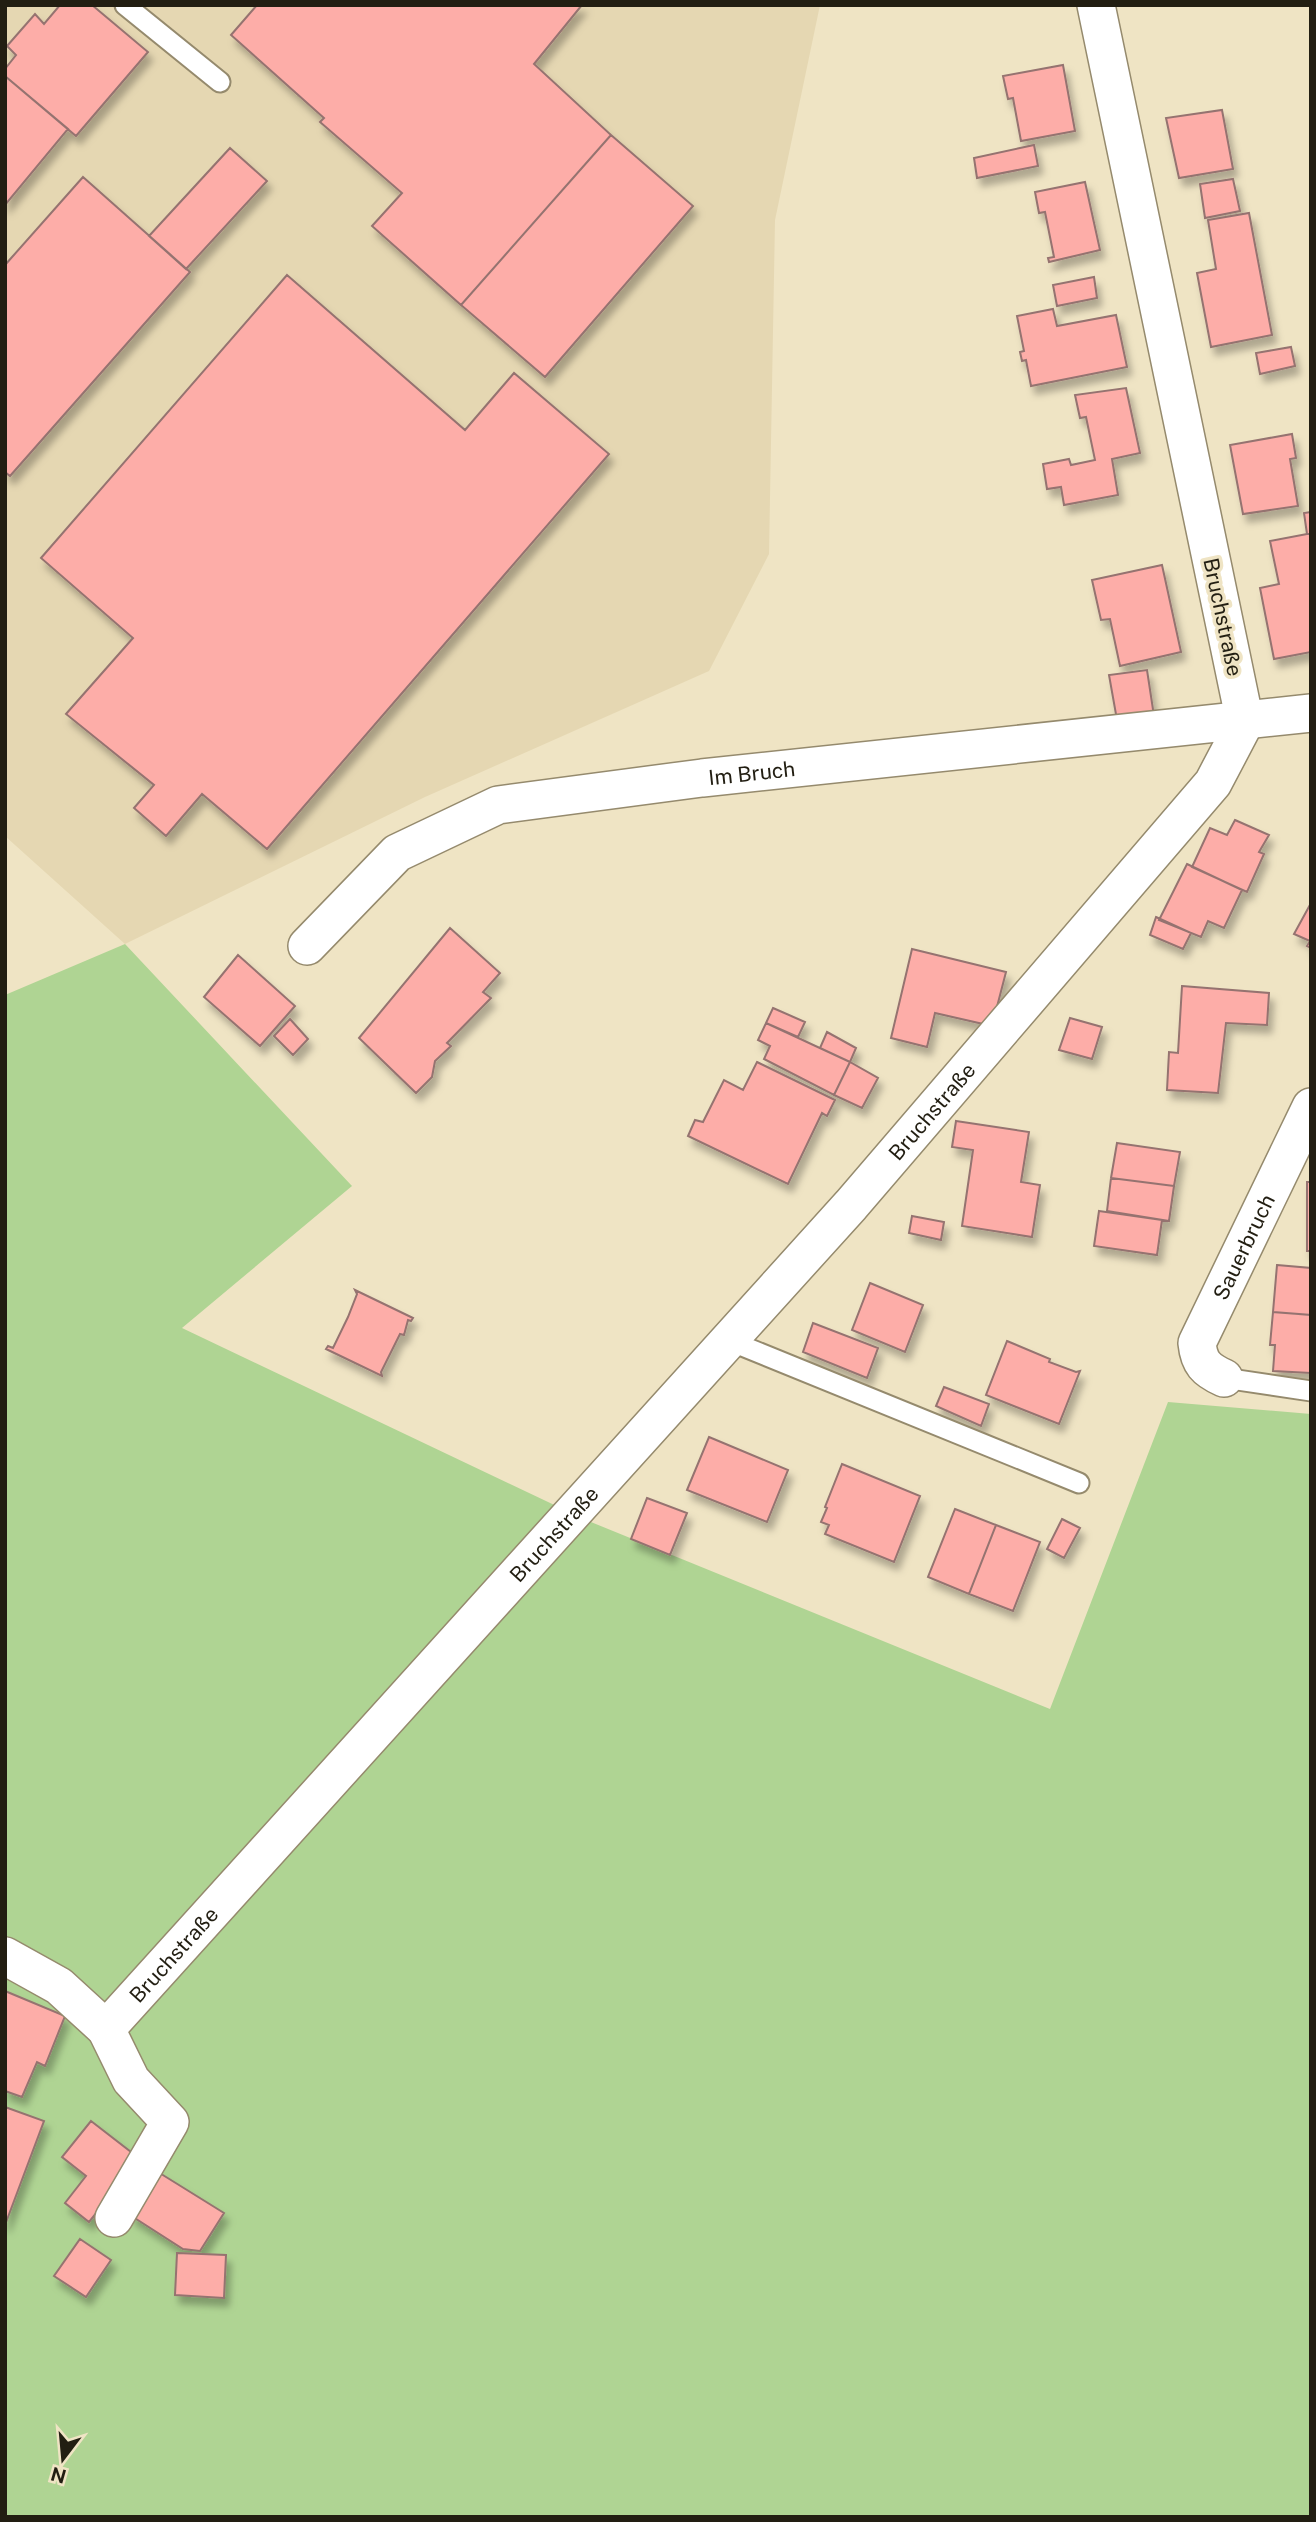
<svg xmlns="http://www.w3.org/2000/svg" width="1316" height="2522" font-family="'Public Sans',sans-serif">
  <defs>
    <filter id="shadow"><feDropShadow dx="4.5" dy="8" stdDeviation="3.5" flood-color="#0004"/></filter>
  </defs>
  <rect width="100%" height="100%" fill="#efe4c4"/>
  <path fill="#e5d7b2" d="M5 5H820L775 220 769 554 709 671 425 797 125 944 5 836Z"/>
  <path fill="#afd493" d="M125 944 352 1186 182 1328 586 1520 1050 1709 1168 1402 1311 1414V2517H5V995Z"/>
  <path fill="#fdada8" stroke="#957370" stroke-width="2" filter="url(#shadow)" d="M60 5H92L148 52 76 136 5 76V69L16 55 7 46 35 14 44 24Z
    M257 5H582L534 64 611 135 461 305 372 226 402 193 320 122 324 118 231 35Z
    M1063 65 1075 131 1021 141 1013 98 1008 99 1003 76Z
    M5 76 68 129 5 205Z
    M1222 110 1233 169 1179 178 1166 118Z
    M611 135 693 206 545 377 461 305Z
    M1034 145 1038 166 977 178 974 158Z
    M230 148 267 181 186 269 149 236Z
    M83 177 190 272 10 476 5 472V265Z
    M1233 179 1240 211 1205 218 1200 184Z
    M1085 182 1100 250 1049 262 1048 258 1054 257 1045 212 1039 213 1035 192Z
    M1249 213 1272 335 1211 347 1197 273 1216 269 1208 220Z
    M287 275 465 430 514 373 609 454 267 849 202 794 166 836 134 808 154 785 66 714 133 638 41 558Z
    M1094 277 1097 298 1057 306 1053 285Z
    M1053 309 1057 326 1116 315 1127 367 1031 386 1026 360 1022 361 1020 352 1024 351 1017 316Z
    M1291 347 1295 366 1260 374 1256 353Z
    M1126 388 1140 453 1112 459 1118 495 1064 505 1061 487 1047 489 1043 464 1069 459 1071 465 1095 460 1086 417 1080 418 1075 395Z
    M1292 434 1296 458 1290 459 1298 506 1243 514 1230 445Z
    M1311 512V534H1307L1304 513Z
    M1307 534H1311V652L1274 659 1260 588 1279 584 1270 541Z
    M1162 565 1181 652 1120 666 1110 619 1101 620 1092 580Z
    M1147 670 1154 716 1117 720 1109 675Z
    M1235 820 1269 835 1259 852 1264 854 1247 892 1192 867 1210 828 1227 835Z
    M1187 864 1242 890 1224 928 1208 921 1201 937 1159 920Z
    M1311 903V948L1307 946 1310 941 1294 934Z
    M1156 917 1191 933 1183 949 1150 935Z
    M450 928 500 973 483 992 491 998 447 1043 451 1046 435 1061 432 1077 416 1093 359 1038Z
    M912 949 1006 972 992 1026 935 1013 927 1047 891 1038Z
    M238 955 295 1006 260 1046 204 997Z
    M1182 986 1269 993 1267 1025 1226 1023 1218 1093 1167 1090 1169 1052 1178 1053Z
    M773 1008 805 1022 798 1037 766 1023Z
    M1070 1018 1102 1027 1092 1059 1059 1050Z
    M290 1019 308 1039 293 1055 274 1036Z
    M766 1023 850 1062 834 1095 764 1059 770 1046 758 1040Z
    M827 1032 856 1048 850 1062 820 1048Z
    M757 1062 835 1100 827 1116 822 1113 788 1184 688 1136 695 1120 703 1122 724 1080 743 1090Z
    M850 1062 878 1078 862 1108 834 1095Z
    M956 1121 1029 1132 1021 1182 1040 1185 1032 1237 962 1226 973 1150 952 1147Z
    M1117 1143 1180 1152 1174 1186 1111 1178Z
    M1111 1178 1174 1186 1169 1221 1107 1211Z
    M1307 1182H1311V1251H1307Z
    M1099 1211 1162 1220 1157 1255 1094 1246Z
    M912 1216 944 1222 941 1240 909 1233Z
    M1277 1265 1311 1268V1315L1273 1312Z
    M870 1283 923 1305 905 1352 852 1330Z
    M355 1290 413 1318 411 1321 408 1320 404 1335 400 1334 381 1372 382 1376 326 1349 328 1346 333 1348 348 1317 357 1294Z
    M1273 1312 1311 1315V1373L1273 1371 1275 1345H1270Z
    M813 1323 878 1348 867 1378 803 1352Z
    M1007 1341 1050 1359 1049 1362 1076 1372 1080 1371 1059 1424 986 1395Z
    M944 1387 989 1404 981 1426 936 1406Z
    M709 1437 788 1470 767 1522 687 1490Z
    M842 1464 920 1496 894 1562 825 1534 829 1525 821 1522 827 1508 825 1507Z
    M647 1498 687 1513 670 1555 631 1539Z
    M955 1509 996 1525 969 1594 928 1577Z
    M1062 1519 1080 1528 1064 1558 1047 1549Z
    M996 1525 1040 1542 1013 1611 969 1594Z
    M5 1991 65 2016 45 2066 37 2062 22 2097 5 2091Z
    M5 2107 44 2121 5 2225Z
    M91 2121 140 2159 89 2222 65 2203 86 2176 62 2157Z
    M158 2172 224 2213 200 2251 183 2249 130 2215Z
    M80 2239 111 2260 86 2297 54 2276Z
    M177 2253 226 2255 224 2298 175 2295Z"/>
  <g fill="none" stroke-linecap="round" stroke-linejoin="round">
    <g stroke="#958a6d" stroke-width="23">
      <path id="service" d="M125 5 220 82
        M730 1341 1079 1483
        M1224 1378 1311 1391"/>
    </g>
    <g stroke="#958a6d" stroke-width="40">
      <g id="minor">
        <path id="s1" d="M307 946 397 853 498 805 702 778 1311 713"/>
        <path id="s2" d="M1224 1378C1206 1370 1199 1363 1197 1343L1311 1107"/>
        <path id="s3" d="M5 1956 59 1986 106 2029 851 1205 1213 783 1245 722 1096 5"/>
        <path d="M106 2029 131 2080 170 2122 114 2218"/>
      </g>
    </g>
    <use href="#service" stroke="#fff" stroke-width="19"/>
    <use href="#minor" stroke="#fff" stroke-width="37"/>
  </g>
  <g text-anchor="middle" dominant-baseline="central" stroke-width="7" stroke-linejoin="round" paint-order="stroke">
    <g font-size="21" fill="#221e12" stroke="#efe4c4">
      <text transform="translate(1223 617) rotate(78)">Bruchstraße</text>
      <text stroke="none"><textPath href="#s1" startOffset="497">Im Bruch</textPath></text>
      <text stroke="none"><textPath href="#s3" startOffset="1360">Bruchstraße</textPath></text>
      <text stroke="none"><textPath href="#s2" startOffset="154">Sauerbruch</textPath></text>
      <text stroke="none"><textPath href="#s3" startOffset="793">Bruchstraße</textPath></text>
      <text stroke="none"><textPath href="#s3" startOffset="226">Bruchstraße</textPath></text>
    </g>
  </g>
  <rect width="1316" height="2522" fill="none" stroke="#221e12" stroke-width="14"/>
  <g transform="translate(63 2459) rotate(196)" stroke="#efe4c4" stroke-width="5" paint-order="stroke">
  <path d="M0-5L12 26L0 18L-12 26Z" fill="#221e12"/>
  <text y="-10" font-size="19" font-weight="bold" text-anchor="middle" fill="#221e12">N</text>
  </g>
</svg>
